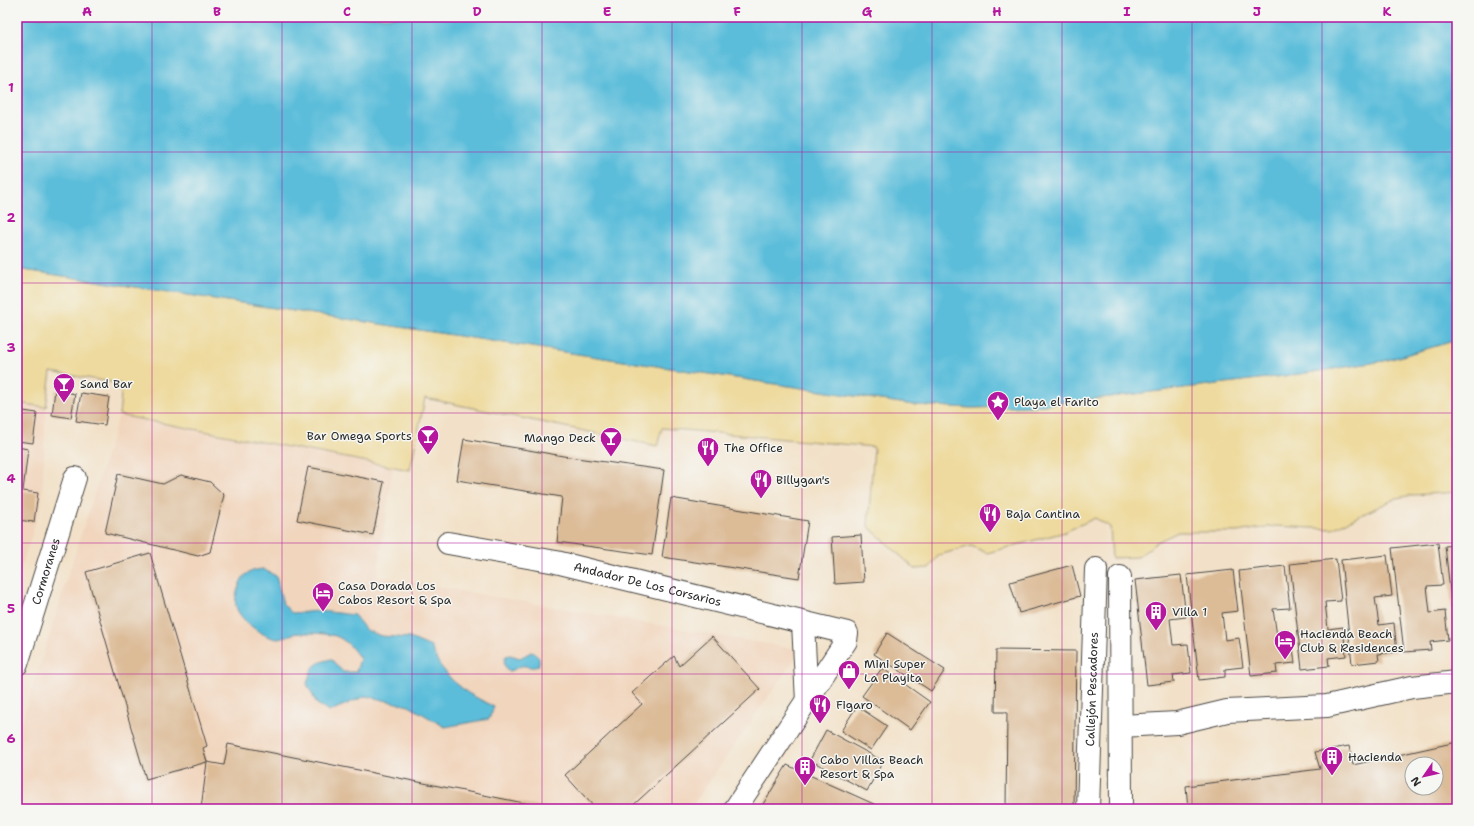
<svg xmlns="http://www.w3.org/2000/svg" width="1474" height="826" font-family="'Shantell Sans',sans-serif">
  <rect width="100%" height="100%" fill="#f6f6f2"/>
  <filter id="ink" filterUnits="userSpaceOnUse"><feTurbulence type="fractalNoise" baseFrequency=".025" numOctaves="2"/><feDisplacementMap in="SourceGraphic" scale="8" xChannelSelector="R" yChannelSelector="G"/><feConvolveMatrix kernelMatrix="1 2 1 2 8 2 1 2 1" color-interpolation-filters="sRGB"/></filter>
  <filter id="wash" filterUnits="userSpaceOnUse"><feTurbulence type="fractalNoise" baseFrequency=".012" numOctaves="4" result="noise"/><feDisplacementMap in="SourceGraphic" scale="16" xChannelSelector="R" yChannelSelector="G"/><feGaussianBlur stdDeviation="0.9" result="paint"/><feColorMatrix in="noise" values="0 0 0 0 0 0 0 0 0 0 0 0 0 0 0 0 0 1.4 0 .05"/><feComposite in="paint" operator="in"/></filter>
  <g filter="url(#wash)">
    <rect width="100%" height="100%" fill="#f2e1c8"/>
    <path fill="#f1d5bd" d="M17 403 46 407 42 503 17 580Z
      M119 415 393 467 377 576 801 650 690 809H17V737Z"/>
    <path fill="#eeda9e" stroke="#8c8264" d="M17 269 914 405 972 408 1035 406 1300 374 1384 361 1457 340V492L1413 495 1397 498 1332 529 1275 526 1237 532H1178L1157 542 1138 557 1112 558 1110 527 1095 518 1065 532 987 553 971 546 939 555 929 568 915 569 868 526 874 447 662 428 657 446 425 398 410 470 119 415 122 384 51 372 46 407 17 403Z"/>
    <path fill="#5cbdda" stroke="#447482" d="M17 17H1457V340L1384 361 1300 374 1035 406 972 408 914 405 17 269Z
      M263 569 276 576 283 604 292 613 320 611 354 615 366 630 381 636 410 638 431 647 439 664 452 680 468 693 494 707 489 719 445 727 409 706 366 696 330 711 317 704 307 684C312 666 313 664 331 659L343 672H356L360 659C354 650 348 642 338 637 330 633 302 632 293 634 288 635 283 639 278 639 264 638 239 620 236 606 234 599 238 588 241 581 245 572 254 570 263 569Z
      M531 652C538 653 541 659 538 666 531 669 527 665 521 666 515 668 514 671 508 671 504 665 503 662 506 656L510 655 520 658Z"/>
    <g id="blocks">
      <path fill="#dcbb97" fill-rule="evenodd" d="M55 390 75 394 71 418 52 415Z
        M81 393 109 397 105 425 76 421Z
        M17 410 37 413 33 443 17 441Z
        M464 439 569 457 664 470 652 555 557 542 562 497 457 480Z
        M17 447 28 449 23 491 38 493 34 522 17 520Z
        M308 467 384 482 373 535 297 520Z
        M118 474 163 484 181 475 210 482 224 495 210 552 198 556 105 533Z
        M671 498 808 521 799 578 662 557Z
        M861 535 864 582 835 584 832 537Z
        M1438 543 1443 585 1427 586 1430 613 1445 611 1448 640 1430 642 1431 650 1404 652 1392 548Z
        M1457 545V644H1456L1445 546Z
        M150 553 207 746 203 748 207 762 224 765 228 744 554 809H201L207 762 146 779 86 572Z
        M1387 555 1392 596 1375 598 1379 625 1394 623 1397 652 1378 654 1379 661 1352 664 1341 560Z
        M1336 559 1341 601 1325 602 1328 629 1343 627 1346 656 1328 658 1329 666 1302 669 1290 564Z
        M1072 565 1080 596 1019 613 1010 582Z
        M1285 566 1290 608 1273 609 1277 636 1291 634 1295 663 1276 665 1277 673 1251 676 1239 571Z
        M1233 570 1238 611 1222 613 1225 640 1239 638 1243 667 1225 669V677L1199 680 1187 575Z
        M1181 575 1186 617 1170 619 1173 645 1188 644 1191 673 1173 675 1174 682 1147 685 1135 580Z
        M887 633 945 670 931 691 874 654Z
        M712 636 760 689 629 809H596L565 775 642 704 632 693 674 656 679 666Z
        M996 650 1076 651 1074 809H1006L1007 712H995Z
        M882 668 930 702 910 730 862 696Z
        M857 706 887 726 871 750 841 731Z
        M826 730 883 761 867 791 810 760Z
        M1457 742V809H1188L1186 786 1320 769 1315 752 1349 746 1353 765ZM1412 764H1436V788H1412Z
        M787 765 885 809H760Z"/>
    </g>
  </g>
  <g filter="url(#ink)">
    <use href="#blocks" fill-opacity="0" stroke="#494643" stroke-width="1"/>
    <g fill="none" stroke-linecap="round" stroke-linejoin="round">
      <g stroke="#494643" stroke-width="24">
        <g id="minor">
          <path id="s1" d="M448 543 556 562 847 633 846 641 735 809"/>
          <path d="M1120 577 1121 809"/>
          <path d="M803 623 807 702"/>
          <path id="s2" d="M17 664 75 478"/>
          <path d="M1121 726 1177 723 1227 711 1327 706 1412 687 1457 682"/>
          <path id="s3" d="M1088 809 1096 569"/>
        </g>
      </g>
      <use href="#minor" stroke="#fff" stroke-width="22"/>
    </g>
  </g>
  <path fill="none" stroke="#b5179e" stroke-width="1" stroke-opacity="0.55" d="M152 17V809M282 17V809M412 17V809M542 17V809M672 17V809M802 17V809M932 17V809M1062 17V809M1192 17V809M1322 17V809M17 152H1457M17 283H1457M17 413H1457M17 543H1457M17 674H1457"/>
  <defs>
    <g id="bar-pin" transform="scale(1.15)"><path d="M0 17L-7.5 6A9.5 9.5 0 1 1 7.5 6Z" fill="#b5179e" stroke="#f6f6f2"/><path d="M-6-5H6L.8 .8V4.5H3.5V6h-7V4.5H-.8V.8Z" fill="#fff"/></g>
    <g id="sight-pin" transform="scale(1.15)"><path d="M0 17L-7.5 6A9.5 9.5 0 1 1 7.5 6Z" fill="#b5179e" stroke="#f6f6f2"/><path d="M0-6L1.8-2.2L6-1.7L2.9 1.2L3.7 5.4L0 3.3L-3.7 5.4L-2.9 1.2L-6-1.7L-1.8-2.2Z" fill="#fff"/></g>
    <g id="restaurant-pin" transform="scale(1.15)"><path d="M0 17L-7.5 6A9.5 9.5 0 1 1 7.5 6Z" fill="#b5179e" stroke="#f6f6f2"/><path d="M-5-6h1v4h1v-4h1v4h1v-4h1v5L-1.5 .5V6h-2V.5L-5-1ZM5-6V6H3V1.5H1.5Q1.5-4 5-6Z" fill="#fff"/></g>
    <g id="hotel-pin" transform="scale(1.15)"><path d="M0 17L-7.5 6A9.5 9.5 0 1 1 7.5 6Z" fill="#b5179e" stroke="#f6f6f2"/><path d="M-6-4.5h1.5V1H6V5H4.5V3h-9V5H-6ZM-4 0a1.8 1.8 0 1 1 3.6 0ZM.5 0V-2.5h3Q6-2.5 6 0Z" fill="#fff"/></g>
    <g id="building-pin" transform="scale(1.15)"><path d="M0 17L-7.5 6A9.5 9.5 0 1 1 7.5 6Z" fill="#b5179e" stroke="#f6f6f2"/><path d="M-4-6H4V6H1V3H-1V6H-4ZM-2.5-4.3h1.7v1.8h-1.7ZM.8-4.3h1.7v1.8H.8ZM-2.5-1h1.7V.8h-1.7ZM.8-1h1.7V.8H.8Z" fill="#fff"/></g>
    <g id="shop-pin" transform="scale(1.15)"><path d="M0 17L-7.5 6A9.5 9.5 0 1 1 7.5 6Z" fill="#b5179e" stroke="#f6f6f2"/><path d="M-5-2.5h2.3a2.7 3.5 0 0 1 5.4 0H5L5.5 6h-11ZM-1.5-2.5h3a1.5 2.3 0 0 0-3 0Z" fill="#fff"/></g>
  </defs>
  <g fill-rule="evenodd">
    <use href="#bar-pin" x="64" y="384"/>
    <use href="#sight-pin" x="998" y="402"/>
    <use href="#bar-pin" x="428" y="436"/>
    <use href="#bar-pin" x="611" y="438"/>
    <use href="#restaurant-pin" x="708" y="448"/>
    <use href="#restaurant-pin" x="761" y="480"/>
    <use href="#restaurant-pin" x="990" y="514"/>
    <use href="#hotel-pin" x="323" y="593"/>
    <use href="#building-pin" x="1156" y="612"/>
    <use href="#hotel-pin" x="1285" y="641"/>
    <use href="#shop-pin" x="849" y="671"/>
    <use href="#restaurant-pin" x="820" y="705"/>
    <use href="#building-pin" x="1332" y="757"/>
    <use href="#building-pin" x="805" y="767"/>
  </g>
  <g text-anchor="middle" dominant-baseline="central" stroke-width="3" stroke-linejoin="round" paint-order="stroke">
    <g font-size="12" fill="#2b2b2b" stroke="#f6f6f2" text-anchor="start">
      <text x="80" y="384">Sand Bar</text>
      <text x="1014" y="402">Playa el Farito</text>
      <text x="412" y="436" text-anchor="end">Bar Omega Sports</text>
      <text x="596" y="438" text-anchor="end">Mango Deck</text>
      <text x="724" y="448">The Office</text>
      <text x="776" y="480">Billygan's</text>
      <text x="1006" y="514">Baja Cantina</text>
      <text x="338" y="586">Casa Dorada Los<tspan x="338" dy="14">Cabos Resort &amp; Spa</tspan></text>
      <text x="1172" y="612">Villa 1</text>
      <text x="1300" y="634">Hacienda Beach<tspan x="1300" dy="14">Club &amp; Residences</tspan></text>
      <text x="864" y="664">Mini Super<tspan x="864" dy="14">La Playita</tspan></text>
      <text x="836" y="705">Figaro</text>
      <text x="1348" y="757">Hacienda</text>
      <text x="820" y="760">Cabo Villas Beach<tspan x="820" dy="14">Resort &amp; Spa</tspan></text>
    </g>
    <g font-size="12" fill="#2b2b2b" stroke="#f6f6f2">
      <text stroke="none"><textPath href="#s2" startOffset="97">Cormoranes</textPath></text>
      <text stroke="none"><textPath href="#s1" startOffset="204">Andador De Los Corsarios</textPath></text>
      <text stroke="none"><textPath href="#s3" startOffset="120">Callejón Pescadores</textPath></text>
    </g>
  </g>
  <rect width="1474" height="826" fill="none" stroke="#f6f6f2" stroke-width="44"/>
  <g transform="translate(1424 776) rotate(236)"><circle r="19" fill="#f6f6f2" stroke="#a5a5a2"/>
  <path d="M0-3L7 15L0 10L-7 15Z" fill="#b5179e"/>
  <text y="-6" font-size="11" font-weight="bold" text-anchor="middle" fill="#2b2b2b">N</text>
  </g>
  <rect x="22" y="22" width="1430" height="782" fill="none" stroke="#b5179e" stroke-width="1.5"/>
  <g font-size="13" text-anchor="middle" font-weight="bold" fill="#b5179e">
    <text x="87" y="16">A</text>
    <text x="217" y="16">B</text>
    <text x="347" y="16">C</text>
    <text x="477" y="16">D</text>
    <text x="607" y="16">E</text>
    <text x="737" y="16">F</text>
    <text x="867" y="16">G</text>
    <text x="997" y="16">H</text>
    <text x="1127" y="16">I</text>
    <text x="1257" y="16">J</text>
    <text x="1387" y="16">K</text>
    <text x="11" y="92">1</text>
    <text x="11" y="222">2</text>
    <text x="11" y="352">3</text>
    <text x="11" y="483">4</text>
    <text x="11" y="613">5</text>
    <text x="11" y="743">6</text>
  </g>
</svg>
